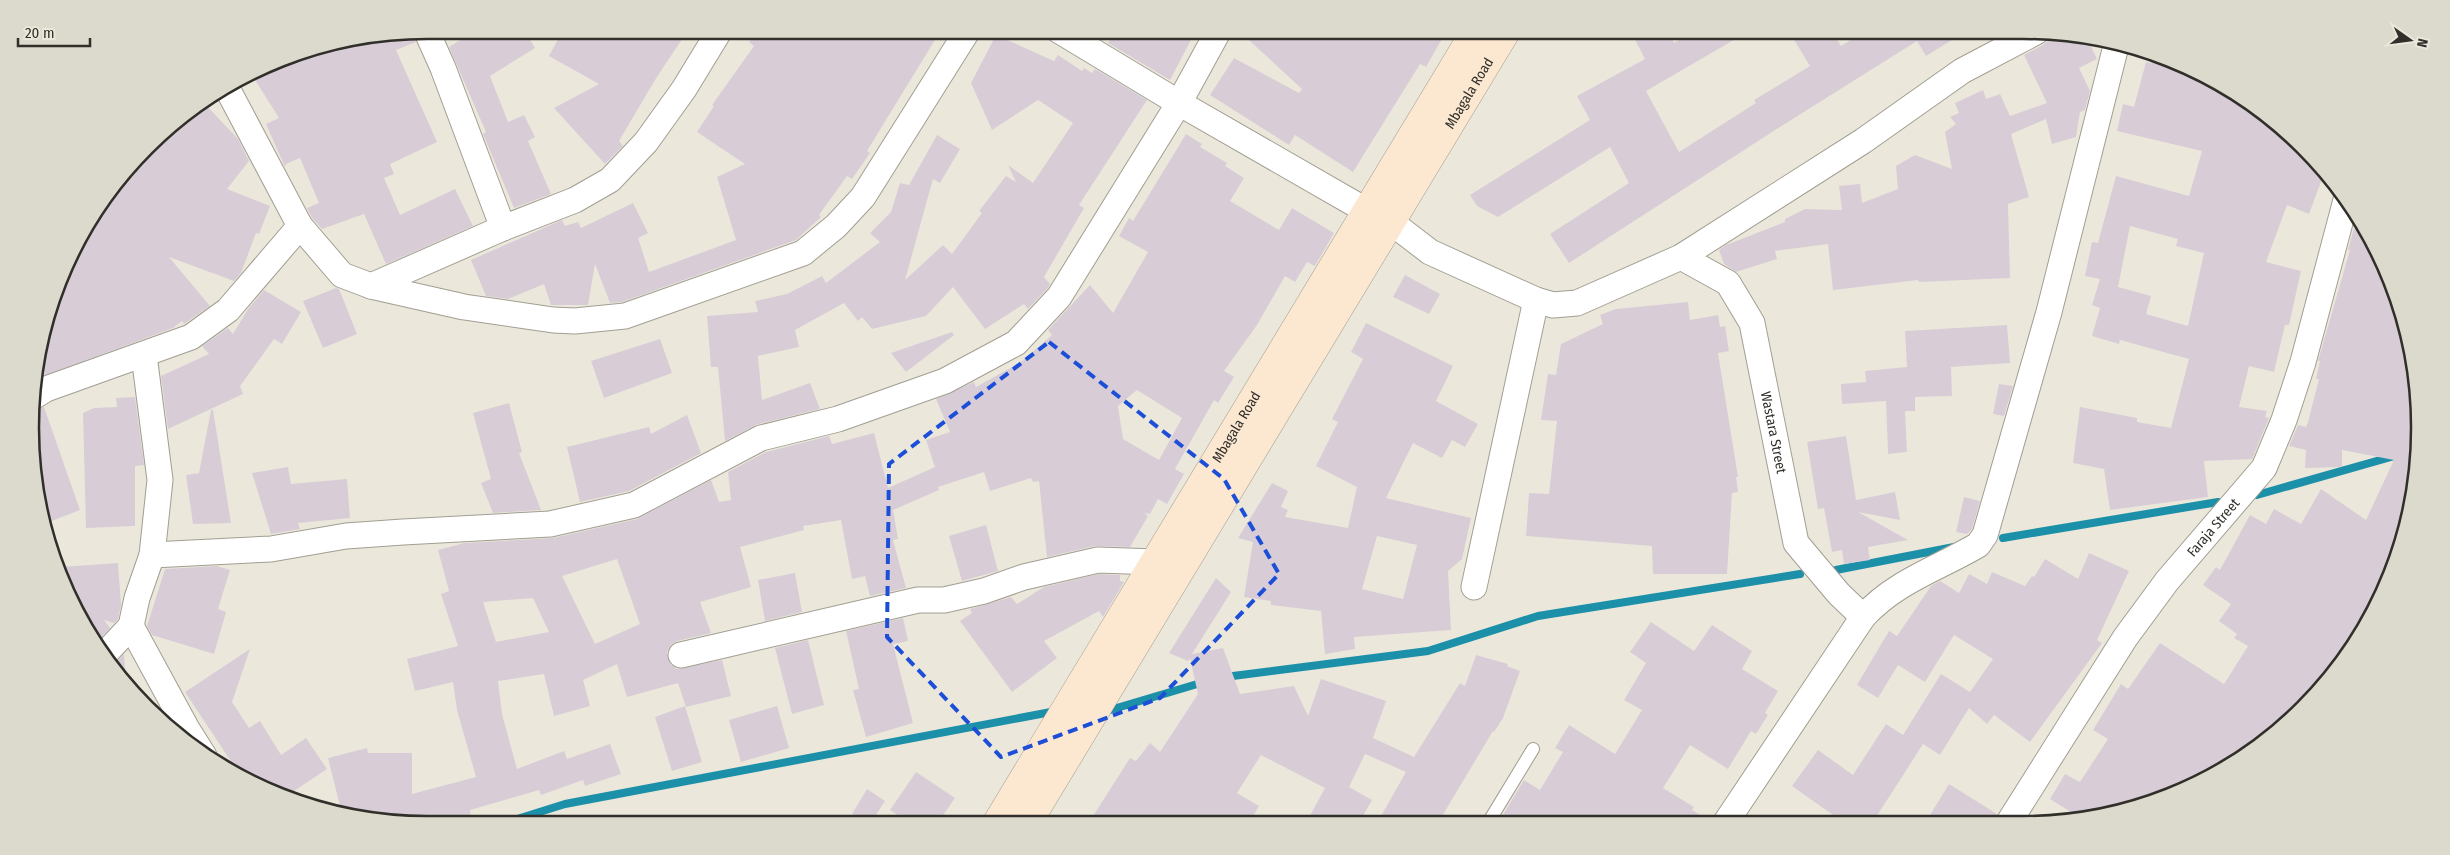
<svg xmlns="http://www.w3.org/2000/svg" width="2450" height="855" font-family="'Fira Sans Condensed',sans-serif">
  <rect width="100%" height="100%" fill="#ebe8db"/>
  <g fill="none" stroke-linecap="round" stroke-linejoin="round">
    <path stroke="#1c90a8" stroke-width="8" d="M2257 495 2419 449
      M2003 538 2218 502
      M1836 570 1954 547
      M1225 677 1428 651 1538 616 1800 574
      M1110 710 1204 682
      M498 825 565 804 1051 712"/>
  </g>
  <path fill="#d8cdd7" fill-rule="evenodd" d="M477 30 484 40 500 30H524L535 48 490 76 508 122 524 115 535 137 528 141 551 194 514 208 483 134 486 132 449 47Z
    M563 30H688L655 80 619 141 623 146 605 164 554 108 599 84 549 56Z
    M760 30H941L867 151 870 153 852 179 847 176 819 215 821 217 796 240 622 302 610 303 595 264 588 305H551L544 284 508 299 486 296 471 260 562 220 565 226 578 222 581 228 633 203 648 233 638 238 649 272 736 240 717 177 745 164 697 132 714 106 712 105 754 46 749 42Z
    M1115 30H1183L1193 36 1170 80 1108 43Z
    M1238 30H1430L1443 37 1426 67 1420 64 1353 172 1295 135 1289 145 1210 95 1234 58 1299 93 1302 89Z
    M1630 30H1668L1674 43 1697 30H1751L1646 91 1679 152 1756 103 1754 100 1810 66 1788 30H1831L1841 46 1867 30H1968L1926 56 1917 41 1769 134 1569 263 1550 234 1629 183 1610 147 1498 217 1477 206 1470 195 1590 120 1577 96 1645 59Z
    M412 32 416 42 396 50 437 142 390 164 394 174 384 178 400 215 455 189 473 226 386 264 364 214 322 229 312 218 307 208 319 203 300 158 286 164 285 167 266 124 279 118 252 75 276 60 350 38Z
    M2055 34 2087 38 2097 59 2079 68 2090 91 2085 110 2080 112 2076 137 2052 144 2046 119 2011 134 2029 197 2008 204 2010 278 1919 282 1918 280 1833 290 1828 244 1775 251 1777 259 1736 272 1724 264 1719 250 1726 245 1785 222V219L1805 209 1842 210 1839 186 1860 184 1862 203 1898 189 1896 166 1915 155 1952 169 1945 132 1956 124 1950 117 1959 113 1955 103 1983 90 1986 99 2000 94 2010 116 2047 103 2024 55 2043 45Z
    M996 35 1054 61 1058 55 1082 71 1084 68 1092 73 1095 69 1147 100 1079 205 1084 208 1044 277 1050 284 1048 288 1028 309 1024 304 985 329 953 287 926 316 872 329 862 317 858 321 844 303 795 330 799 347 758 356 762 400 810 383 820 409 758 424 725 441 718 367H711L707 316 758 312 755 301 787 294 822 276 826 283 880 242 870 233 891 212 900 183 909 185 937 135 960 149 940 183 933 179 905 280 943 245 952 254 982 213 979 211 1006 176 1016 182 1008 165 1033 183 1073 123 1038 100 992 130 971 83Z
    M2154 54 2198 71 2264 112 2325 171 2309 214 2287 205 2266 262 2301 271 2289 325H2285L2274 372 2249 366 2239 407 2267 411 2265 417 2269 418 2252 459 2204 461 2208 497 2110 510 2104 469 2073 463 2080 407 2137 418V422L2171 428 2189 359 2120 340 2119 344 2092 336 2100 308 2092 305 2100 279 2085 276 2092 242 2098 243 2116 176 2189 196 2202 151 2117 131 2123 104 2134 107 2146 62 2151 63ZM2130 226 2178 239 2176 246 2204 253 2188 326 2146 314 2151 296 2118 287Z
    M205 104 238 139 249 161 227 189 270 206 259 234 256 233 241 273 234 281 169 257 210 306 184 324 182 321 173 328 33 380 71 251 112 186 165 129Z
    M1186 134 1202 144 1200 147 1227 163 1225 166 1244 178 1230 201 1279 230 1292 208 1334 233 1315 266 1307 262 1295 282 1285 276 1257 325 1224 371 1234 377 1218 403 1214 400 1175 469 1184 474 1167 504 1158 499 1150 514 1144 513 1148 516 1130 547 1095 546 1047 557 1039 481 1033 482 1031 478 990 491 984 472 938 487 939 490 893 510 898 539 893 540 906 588 870 596 865 576 852 579 841 520 803 526 804 530 740 547 751 587 700 602 711 633 677 641 671 645 667 651 670 664 677 669 722 660 731 696 686 707 678 683 627 697 617 664 583 680 590 706 554 716 544 674 498 681 502 714 517 769 564 751 567 759 610 744 621 774 585 786 583 780 541 795 539 790 470 810 471 819 460 825H428L342 814 328 758 367 748 368 753H412V794L476 777 457 710 453 682 415 691 407 659 458 646 441 594 449 591 438 550 464 543 553 538 637 519 711 480 719 502 731 500 728 472 766 452 829 436 832 444 874 433 888 488 935 467 926 440 950 432 936 399 974 382 976 387 1021 362 1052 335 1048 330 1090 285 1113 313 1148 252 1119 236 1129 218 1133 221ZM1137 390 1182 418 1159 460 1123 439 1118 406ZM617 559 640 624 595 644 562 576ZM533 598 549 632 496 642 483 602Z
    M2354 228 2368 231 2399 299 2417 375 2418 414 2408 467 2417 464 2408 520 2392 556 2393 563 2367 626 2285 726 2198 784 2082 819 2050 799 2065 774 2080 782 2108 739 2093 730 2121 684 2128 689 2160 643 2224 684 2248 646 2234 638 2237 634 2219 621 2231 604 2203 585 2216 567 2220 570 2250 515 2266 524 2274 509 2301 524 2321 489 2366 520 2394 460 2342 450V467L2305 468 2306 450 2289 446 2298 425 2306 427 2308 422 2319 379H2316L2320 361H2318L2350 250H2348Z
    M1405 275 1440 294 1429 314 1393 297Z
    M336 288 339 289 357 334 323 348 303 301Z
    M264 290 301 312 282 344 274 339 240 386 243 394 168 429 161 376 209 354 202 346 228 328 233 334 248 309Z
    M1688 302 1690 320 1718 315 1720 327 1725 326 1729 351 1718 353 1738 477H1736L1738 492 1732 493 1727 574H1653L1652 546 1526 536 1529 493 1549 494 1557 421 1541 420 1548 374 1556 375 1561 344 1603 324 1600 315 1616 309Z
    M1366 323 1453 366 1436 401 1478 424 1465 447 1452 440 1442 458 1413 443 1386 498 1471 518 1462 559 1448 571 1451 630 1354 637 1355 649 1325 654 1321 611 1271 605V601L1244 597 1253 542 1238 538 1272 483 1288 491 1281 507 1288 510 1285 517 1348 528 1357 487 1316 466 1338 422 1332 419 1363 359 1351 352ZM1377 536 1417 545 1403 599 1362 589Z
    M2007 325 2010 363 1951 367 1952 396 1915 397V411H1905L1907 452 1888 454 1886 401 1842 404 1841 384 1866 382 1865 371 1907 367 1905 331Z
    M952 332 954 335 906 372 891 353Z
    M660 339 672 373 604 398 591 361Z
    M1999 384 2013 386 2004 416 1993 414Z
    M135 397 144 465 135 466V526L86 528 83 413 94 408 117 407 116 398Z
    M509 403 522 452 519 453 541 510 493 513 481 483 491 479 473 413Z
    M44 407 80 510 44 524 31 454 32 411Z
    M211 410H213L231 523 193 524 186 475 199 473Z
    M687 415 701 453 629 491 580 502 567 447 649 427 651 434Z
    M1846 436 1856 500 1895 492 1900 520 1858 512 1908 540 1868 547 1870 560 1844 564 1842 550 1832 552 1824 508 1818 509 1807 442Z
    M288 467 291 484 347 479 350 518 298 523 300 529 271 534 252 473Z
    M1964 497 1980 501 1972 529 1967 534 1956 532Z
    M986 525 998 571 962 581 949 536Z
    M2089 553 2129 571 2097 640 2102 643 2030 742 1994 715 1987 724 1969 708 1940 755 1923 744 1873 822H1843L1792 786 1818 750 1853 775 1886 724 1903 735 1941 674 1970 692 1993 659 1954 635 1925 682 1898 665 1878 698 1857 685 1889 631 1897 636 1931 586 1940 581 1959 593 1969 574 1987 584 1992 572 2025 586 2032 576 2034 577 2045 559 2078 579Z
    M118 563 121 605 118 619 114 623 104 620 110 628 95 644 60 567Z
    M217 566 230 570 218 609 226 612 214 654 152 635 147 626 165 569Z
    M795 573 802 612 765 621 758 580Z
    M1099 574 1120 575V581L1124 582 1103 617 1099 611 1044 641 1057 658 1012 692 960 621 972 613 970 609 1011 597 1017 604 1044 587Z
    M1216 578 1231 592 1192 654 1223 648 1240 694 1294 686 1308 716 1321 679 1386 701 1373 738 1414 757 1460 683 1465 686 1476 655 1508 664 1507 666 1520 671 1503 718 1494 732 1493 731 1438 823H1377L1406 772 1365 754 1349 787 1372 800 1359 823H1306L1325 788 1261 755 1237 793 1259 806 1249 823 1088 824 1130 758 1136 761 1150 743 1160 752 1198 694 1190 658 1188 661 1169 653Z
    M903 618 908 641 893 644 913 723 866 737 853 690 859 689 846 631Z
    M1651 622 1694 651 1712 625 1752 651 1742 669 1778 691 1765 713 1768 715 1756 734 1751 731 1728 769 1690 745 1663 788 1694 807 1692 810 1712 822 1498 823 1524 780 1540 790 1563 752 1555 748 1569 725 1615 754 1642 710 1624 700 1646 663 1630 652Z
    M808 640 824 705 792 714 775 648Z
    M250 649 232 702 249 728 260 721 281 755 306 738 327 769 288 795 238 772 185 692Z
    M124 654 126 684 112 667Z
    M685 706 702 762 672 771 655 717Z
    M777 706 789 748 741 762 729 720Z
    M916 772 955 798 937 824H911L890 810Z
    M1949 784 1997 814 1995 822H1941L1930 815Z
    M867 789 885 801 870 824 852 814Z"/>
  <g fill="none" stroke-linecap="round" stroke-linejoin="round">
    <g stroke="#a19e92" stroke-width="14">
      <path id="lane" d="M1488 823 1533 749"/>
    </g>
    <g stroke="#a19e92" stroke-width="27">
      <g id="street">
        <path d="M426 30 443 68 503 228"/>
        <path d="M1058 30 1179 103 1367 211"/>
        <path d="M228 90 300 226 342 275 371 286 464 307 553 320 575 321 625 316 803 253 836 226 863 197 968 30"/>
        <path d="M1389 225 1400 229 1430 252 1536 300 1553 305 1577 303 1681 257 1863 141 1962 71 2036 32"/>
        <path id="s1" d="M1681 257 1728 283 1752 323 1796 543 1839 594 1863 617"/>
        <path d="M371 286 503 228 575 200 610 180 646 142 684 89 720 30"/>
        <path d="M33 397 46 389 191 337 228 310 300 226"/>
        <path d="M152 555 271 549 346 536 403 532 550 524 634 505 761 438 838 419 945 381 1016 343 1059 297 1179 103 1219 30"/>
        <path d="M1474 587 1536 300"/>
        <path d="M131 626 187 729 204 756"/>
        <path d="M681 655 918 600H944L984 591 1024 577 1098 560 1156 562"/>
        <path d="M103 656 131 626 137 598 152 555 160 480 144 355"/>
        <path d="M1726 822 1863 617C1896 581 1937 569 1978 545L1985 535 2049 312 2117 42"/>
        <path id="s2" d="M2009 822 2125 638 2167 581 2264 468 2284 420 2303 362 2346 200"/>
      </g>
    </g>
    <g stroke="#a19e92" stroke-width="29">
      <g id="secondary">
        <path id="s3" d="M996 824 1476 30"/>
        <path id="s4" d="M1027 824 1507 30"/>
      </g>
    </g>
    <use href="#lane" stroke="#fff" stroke-width="12"/>
    <use href="#street" stroke="#fff" stroke-width="25"/>
    <use href="#secondary" stroke="#fce7d0" stroke-width="28"/>
  </g>
  <path fill="none" stroke="#1d4ed8" stroke-width="4" stroke-dasharray="10 6" stroke-linejoin="round" d="M1049 342 1224 479 1279 574 1160 698 1001 757 887 637 889 464Z"/>
  <g text-anchor="middle" dominant-baseline="central" stroke-width="4" stroke-linejoin="round" paint-order="stroke">
    <g font-size="14" fill="#302f2a" stroke="#ebe8db">
      <text stroke="none"><textPath href="#s4" startOffset="854">Mbagala Road</textPath></text>
      <text stroke="none"><textPath href="#s3" startOffset="464">Mbagala Road</textPath></text>
      <text stroke="none"><textPath href="#s1" startOffset="212">Wastara Street</textPath></text>
      <text stroke="none"><textPath href="#s2" startOffset="359">Faraja Street</textPath></text>
    </g>
  </g>
  <path d="M0 0H2450V855H0ZM427 39H2023A388 388 0 0 1 2411 427V428A388 388 0 0 1 2023 816H427A388 388 0 0 1 39 428V427A388 388 0 0 1 427 39Z" fill="#dcd9cd" fill-rule="evenodd"/>
  <path fill="none" stroke="#302f2a" stroke-width="2.5" d="M427 39H2023A388 388 0 0 1 2411 427V428A388 388 0 0 1 2023 816H427A388 388 0 0 1 39 428V427A388 388 0 0 1 427 39Z"/>
  <g transform="translate(2410 40) rotate(104)" stroke="#ebe8db" stroke-width="4" paint-order="stroke">
  <path d="M0-4L9 19L0 12L-9 19Z" fill="#302f2a"/>
  <text y="-8" font-size="14" font-weight="bold" text-anchor="middle" fill="#302f2a">N</text>
  </g>
  <path d="M18 38v8h72v-8" fill="none" stroke="#302f2a" stroke-width="2.5"/>
  <text x="25" y="38" font-size="15" fill="#302f2a" stroke="#ebe8db" stroke-width="4" paint-order="stroke">20 m</text>
</svg>
